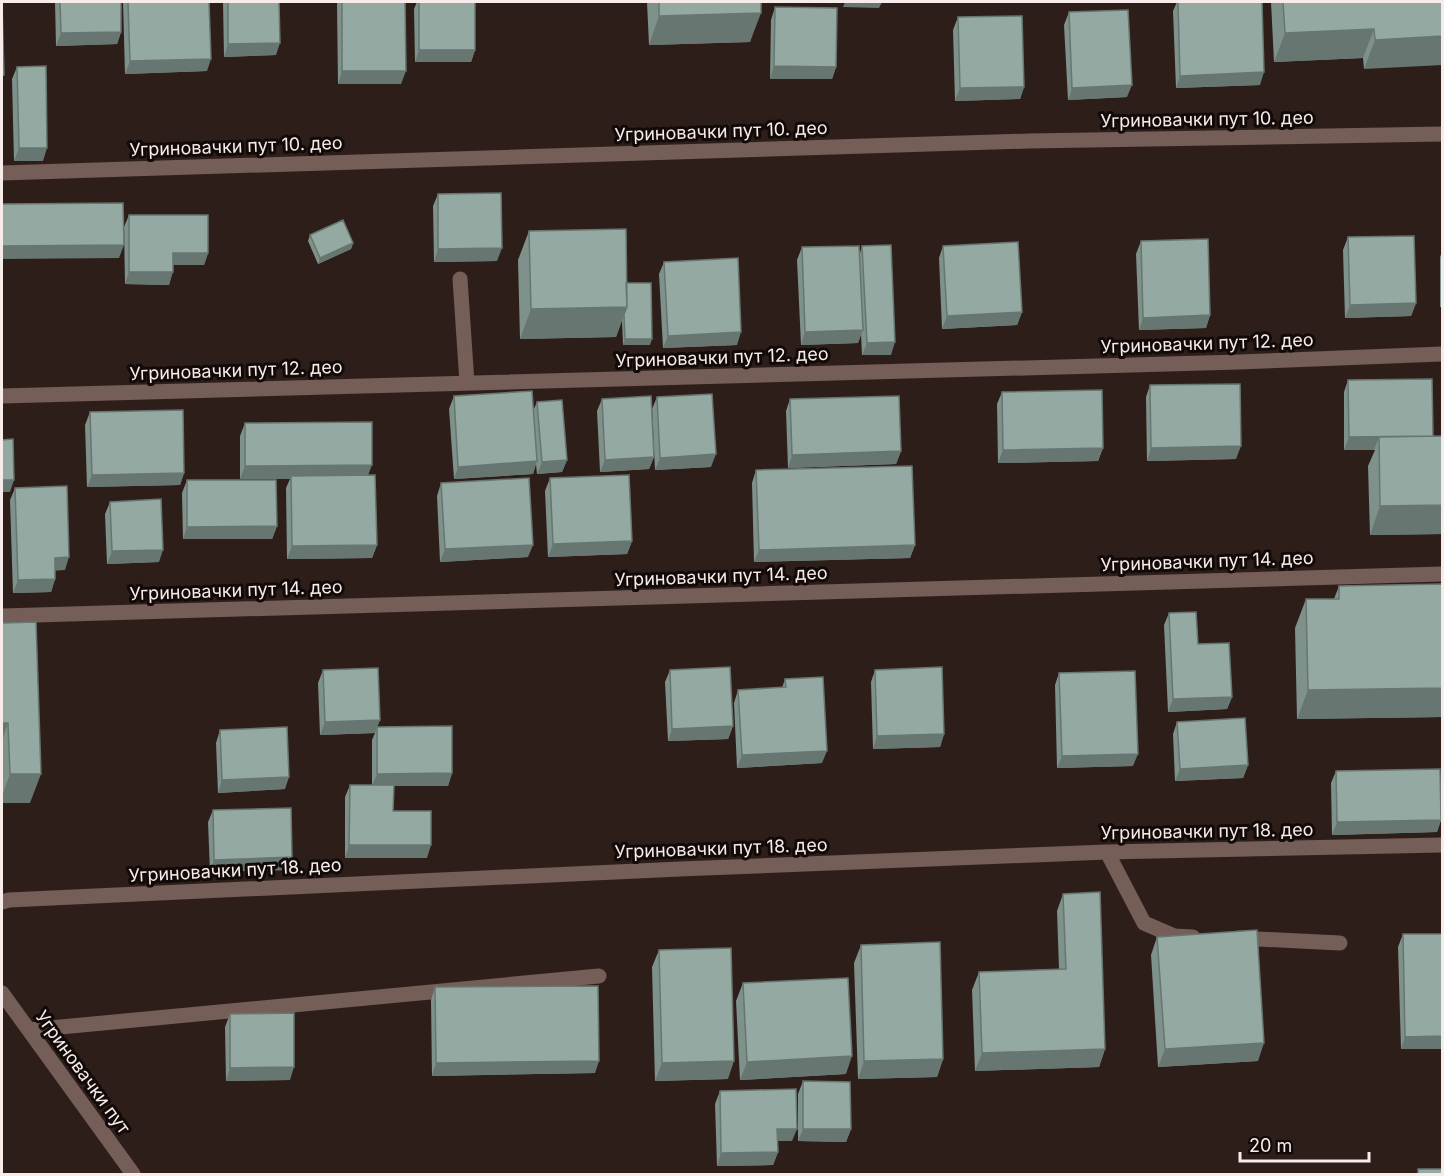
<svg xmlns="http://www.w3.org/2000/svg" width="1444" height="1176" font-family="Inter,sans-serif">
  <rect width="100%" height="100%" fill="#2e1e1a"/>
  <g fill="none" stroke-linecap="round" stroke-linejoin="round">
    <path stroke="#755d58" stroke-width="15" d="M2 173 1029 141 1442 134
      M460 279 467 383
      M2 396 1239 362 1442 354
      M2 616 1442 574
      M1107 852 1144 923 1174 936 1193 937
      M2 902 9 900 680 869 1107 852 1442 845
      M1238 938 1340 943
      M2 993 133 1174
      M29 1030 599 976"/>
  </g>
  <path fill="#7e918a" d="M55 2H121V32L117 44 56 46Z
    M123 2H209L207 71 125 74Z
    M223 2H279L276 55 224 57Z
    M338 2H405L401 84H338L337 4Z
    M417 2H475V50L471 62H415L414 9Z
    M647 2H761L750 42 649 45Z
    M1177 2H1262L1260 85 1176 88 1173 11Z
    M1271 2H1443L1364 69 1363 58 1274 62Z
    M775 7 836 67 832 79H770L771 20Z
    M1069 12 1127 97 1068 100 1064 25Z
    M958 17 1024 87 1020 99 955 101 953 30Z
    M17 67 43 161H14L12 79Z
    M438 194 497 261 434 262 433 206Z
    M129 215 208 253 204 265H173L169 285 125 284 124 227Z
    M529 231 626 283 650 345H623L622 320 616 337 520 339 518 260Z
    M310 235 353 243 351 249 318 264 308 241Z
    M1348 237 1416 303 1411 316 1345 318 1343 250Z
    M1141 241 1210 315 1206 328 1139 330 1136 254Z
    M862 246 891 355H862L861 334 858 343 801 345 797 260 802 247 860 253Z
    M943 246 1022 312 1017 325 942 329 939 258Z
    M1443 249V307H1440V257Z
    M664 262 737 345 663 348 659 274Z
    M1348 380 1433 436H1443V534L1370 535 1368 466 1375 450H1344V392Z
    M1150 385 1236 459 1147 461 1146 397Z
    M1002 392 1103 448 1098 461 998 463 997 404Z
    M454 396 533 411 537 402 567 460 562 472 537 474 536 464 533 474 454 479 449 409Z
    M657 397 711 467 655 470 652 409Z
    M602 399 654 457 649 469 600 472 597 411Z
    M790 399 901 451 896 464 788 468 786 411Z
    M90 412 184 473 180 485 87 487 85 425Z
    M245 423 369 475 377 545 372 558 287 559 286 488 290 479H240V436Z
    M756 470 915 545 910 558 754 562 752 483Z
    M550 478 632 541 627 554 548 557 545 491Z
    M187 480 277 526 272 539H183L182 493Z
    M441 483 528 557 440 562 437 496Z
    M15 488 65 570H55V579L51 592 13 593 10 500Z
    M110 502 159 562 107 564 105 514Z
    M1339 586 1443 600V717L1297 719 1295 628 1306 599H1334Z
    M1169 613 1198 644 1232 697 1227 709 1168 712 1164 625Z
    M2 623 30 803H2Z
    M323 670 380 720 377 727 452 773 448 786H394L393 811 427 858H345V797L350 785H372V740L375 733 320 735 318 683Z
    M670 670 733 726 728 739 668 741 665 682Z
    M875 670 944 734 940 747 873 749 871 682Z
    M1059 673 1133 766 1057 768 1055 685Z
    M785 679 822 763 737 768 734 703 738 690 782 688Z
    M1177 722 1248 765 1243 778 1175 781 1173 734Z
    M220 730 285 789 218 793 216 743Z
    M1336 771 1441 820 1437 832 1332 835 1331 783Z
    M213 810 292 857 288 870 210 872 208 822Z
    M1063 894 1105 1049 1099 1067 975 1071 972 990 979 972 1059 969 1057 911Z
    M1403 934H1443V1049H1401L1398 947Z
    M1157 937 1258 1061 1158 1067 1151 955Z
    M861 945 943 1059 937 1077 858 1079 854 963Z
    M659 950 728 1079 655 1081 652 967Z
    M743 983 846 1074 740 1080 736 1001Z
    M435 987 595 1073 432 1076 431 1000Z
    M230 1014 290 1080 226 1081 225 1027Z
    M803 1081 851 1129 846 1142 798 1141V1094Z
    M720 1091 792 1141H777L778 1152 773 1165 717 1166 715 1104Z"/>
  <path fill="#677671" d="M845 2H882L879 8 843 7Z
    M1014 2H1045L1014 3Z
    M761 13 750 42 649 45 659 16Z
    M1374 29 1363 58 1274 62 1285 33Z
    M121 32 117 44 56 46 61 33Z
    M1443 36V65L1364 69 1375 40Z
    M280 43 276 55 224 57 228 44Z
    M419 50H475L471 62H415Z
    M211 59 207 71 125 74 130 61Z
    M774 66 836 67 832 79H770Z
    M342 71H406L401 84H338Z
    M1264 72 1260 85 1176 88 1180 76Z
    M1132 85 1127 97 1068 100 1072 88Z
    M1024 87 1020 99 955 101 960 88Z
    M19 148H47L43 161H14Z
    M353 243 351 249 318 264 320 258Z
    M124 245 119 258 2 259V246Z
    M502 248 497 261 434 262 438 249Z
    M173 253H208L204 265H168Z
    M129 272H173L169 285 125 284Z
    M1416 303 1411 316 1345 318 1350 305Z
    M627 307 616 337 520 339 531 309Z
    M1022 312 1017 325 942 329 947 316Z
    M1210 315 1206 328 1139 330 1143 318Z
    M863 330 858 343 801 345 805 332Z
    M741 332 737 345 663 348 668 336Z
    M625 339H652L650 345H623Z
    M895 342 891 355H862L867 343Z
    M1349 437H1433H1379L1374 450H1344Z
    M1241 446 1236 459 1147 461 1151 448Z
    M1103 448 1098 461 998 463 1003 450Z
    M901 451 896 464 788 468 792 455Z
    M716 454 711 467 655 470 660 458Z
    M654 457 649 469 600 472 605 460Z
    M567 460 562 472 537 474 542 462Z
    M537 461 533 474 454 479 458 467Z
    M372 465 367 478 291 476 290 479H240L245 466Z
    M184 473 180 485 87 487 92 475Z
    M2 480H14L10 492H2Z
    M1443 505V534L1370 535 1380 506Z
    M277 526 272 539H183L187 527Z
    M632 541 627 554 548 557 553 544Z
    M377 545 372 558 287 559 292 546Z
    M533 545 528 557 440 562 445 549Z
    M915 545 910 558 754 562 759 550Z
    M163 550 159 562 107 564 112 551Z
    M69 557 65 570 50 571 55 558Z
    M55 579 51 592 13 593 18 580Z
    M1443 688V717L1297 719 1308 690Z
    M1232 697 1227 709 1168 712 1173 699Z
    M380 720 375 733 320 735 325 722Z
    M2 723H8L2 740Z
    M733 726 728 739 668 741 672 729Z
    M944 734 940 747 873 749 877 736Z
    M827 751 822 763 737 768 742 755Z
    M1138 754 1133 766 1057 768 1062 756Z
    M1248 765 1243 778 1175 781 1180 769Z
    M452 773 448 786H372L377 774Z
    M10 774H41L30 803H2V796Z
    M289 777 285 789 218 793 222 780Z
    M1441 820 1437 832 1332 835 1337 822Z
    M349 845H431L427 858H345Z
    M292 857 288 870 210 872 214 860Z
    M1443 1036V1049H1401L1405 1037Z
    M1264 1043 1258 1061 1158 1067 1165 1049Z
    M1105 1049 1099 1067 975 1071 982 1053Z
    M852 1056 846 1074 740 1080 747 1062Z
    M943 1059 937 1077 858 1079 864 1061Z
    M599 1061 595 1073 432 1076 436 1063Z
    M734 1061 728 1079 655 1081 662 1063Z
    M294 1067 290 1080 226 1081 230 1068Z
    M777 1129H797L792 1141H772Z
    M803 1129H851L846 1142 798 1141Z
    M778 1152 773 1165 717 1166 721 1153Z"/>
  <path fill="#93a9a1" stroke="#677671" stroke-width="1.5" d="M2 2 4 75H2Z
    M60 2H121V32L61 33Z
    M128 2H209L211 59 130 61Z
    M228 2H279L280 43 228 44Z
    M342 2H405L406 71H342Z
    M419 2H475V50H419Z
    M659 2H761V13L659 16Z
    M1178 2H1262L1264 72 1180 76Z
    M1283 2H1443V36L1375 40 1374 29 1285 33Z
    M775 7 837 8 836 67 774 66Z
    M1128 10 1132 85 1072 88 1069 12Z
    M1022 16 1024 87 960 88 958 17Z
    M46 66 47 148H19L17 67Z
    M501 193 502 248 438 249V194Z
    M123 203 124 245 2 246V204Z
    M129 215H208V253H173V272H129Z
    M343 220 353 243 320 258 310 235Z
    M626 229 627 307 531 309 529 231Z
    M1414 236 1416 303 1350 305 1348 237Z
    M1208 239 1210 315 1143 318 1141 241Z
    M1018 242 1022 312 947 316 943 246Z
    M891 245 895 342 867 343 862 246Z
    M859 246 863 330 805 332 802 247Z
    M738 258 741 332 668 336 664 262Z
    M626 283H651L652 339H625L624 314 627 307Z
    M1432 379 1433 436 1349 437 1348 380Z
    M1240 384 1241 446 1151 448 1150 385Z
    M1102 390 1103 448 1003 450 1002 392Z
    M532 391 537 461 458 467 454 396Z
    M712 394 716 454 660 458 657 397Z
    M651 396 654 457 605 460 602 399Z
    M899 396 901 451 792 455 790 399Z
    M562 400 567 460 542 462 537 402Z
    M183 410 184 473 92 475 90 412Z
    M372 422V465L245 466V423Z
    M1443 436V505L1380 506 1379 437Z
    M13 439 14 480H2V440Z
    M912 466 915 545 759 550 756 470Z
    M375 475 377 545 292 546 291 476Z
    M629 475 632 541 553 544 550 478Z
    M529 478 533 545 445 549 441 483Z
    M187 480H276L277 526 187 527Z
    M67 486 69 557 55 558V579L18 580 15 488Z
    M161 499 163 550 112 551 110 502Z
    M1442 584 1443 688 1308 690 1306 599H1339V586Z
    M1196 612 1198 644 1229 643 1232 697 1173 699 1169 613Z
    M36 622 41 774H10L8 723H2V623Z
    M730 667 733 726 672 729 670 670Z
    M942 667 944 734 877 736 875 670Z
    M378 668 380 720 325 722 323 670Z
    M1135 671 1138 754 1062 756 1059 673Z
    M823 677 827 751 742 755 738 690 786 687 785 679Z
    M1245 718 1248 765 1180 769 1177 722Z
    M452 726V773L377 774V727Z
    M287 727 289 777 222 780 220 730Z
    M1440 769 1441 820 1337 822 1336 771Z
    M350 785H394L393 811H431V845H349Z
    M291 808 292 857 214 860 213 810Z
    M1100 892 1105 1049 982 1053 979 972 1066 969 1063 894Z
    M1257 930 1264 1043 1165 1049 1157 937Z
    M1403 934H1443V1036L1405 1037Z
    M940 942 943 1059 864 1061 861 945Z
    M731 948 734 1061 662 1063 659 950Z
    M848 978 852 1056 747 1062 743 983Z
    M598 986 599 1061 436 1063 435 987Z
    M294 1013V1067L230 1068V1014Z
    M803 1081 850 1082 851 1129H803Z
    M796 1089 797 1129H777L778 1152 721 1153 720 1091Z
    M1418 1169H1443V1174H1418Z"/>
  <g text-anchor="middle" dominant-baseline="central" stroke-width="6" stroke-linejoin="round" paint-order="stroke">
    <g font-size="18" fill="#f8ecea" stroke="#110a08">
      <text transform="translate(1207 119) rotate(-1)">Угриновачки пут 10. део</text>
      <text transform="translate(721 131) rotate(-2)">Угриновачки пут 10. део</text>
      <text transform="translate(236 146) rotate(-2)">Угриновачки пут 10. део</text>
      <text transform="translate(1207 343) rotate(-2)">Угриновачки пут 12. део</text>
      <text transform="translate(722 357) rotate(-2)">Угриновачки пут 12. део</text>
      <text transform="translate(236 370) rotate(-2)">Угриновачки пут 12. део</text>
      <text transform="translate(1207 561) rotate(-2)">Угриновачки пут 14. део</text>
      <text transform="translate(721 576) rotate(-2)">Угриновачки пут 14. део</text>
      <text transform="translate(236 590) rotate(-2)">Угриновачки пут 14. део</text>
      <text transform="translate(1207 831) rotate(-1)">Угриновачки пут 18. део</text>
      <text transform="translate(721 848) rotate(-2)">Угриновачки пут 18. део</text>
      <text transform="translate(235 870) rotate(-3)">Угриновачки пут 18. део</text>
      <text transform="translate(83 1072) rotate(54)">Угриновачки пут</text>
    </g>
  </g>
  <rect width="1444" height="1176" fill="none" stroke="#f8ecea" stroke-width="6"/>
  <path d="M1240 1152v9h129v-9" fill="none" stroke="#f8ecea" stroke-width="3"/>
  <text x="1249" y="1152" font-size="18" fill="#f8ecea" stroke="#110a08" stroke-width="4.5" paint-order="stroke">20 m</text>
</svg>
